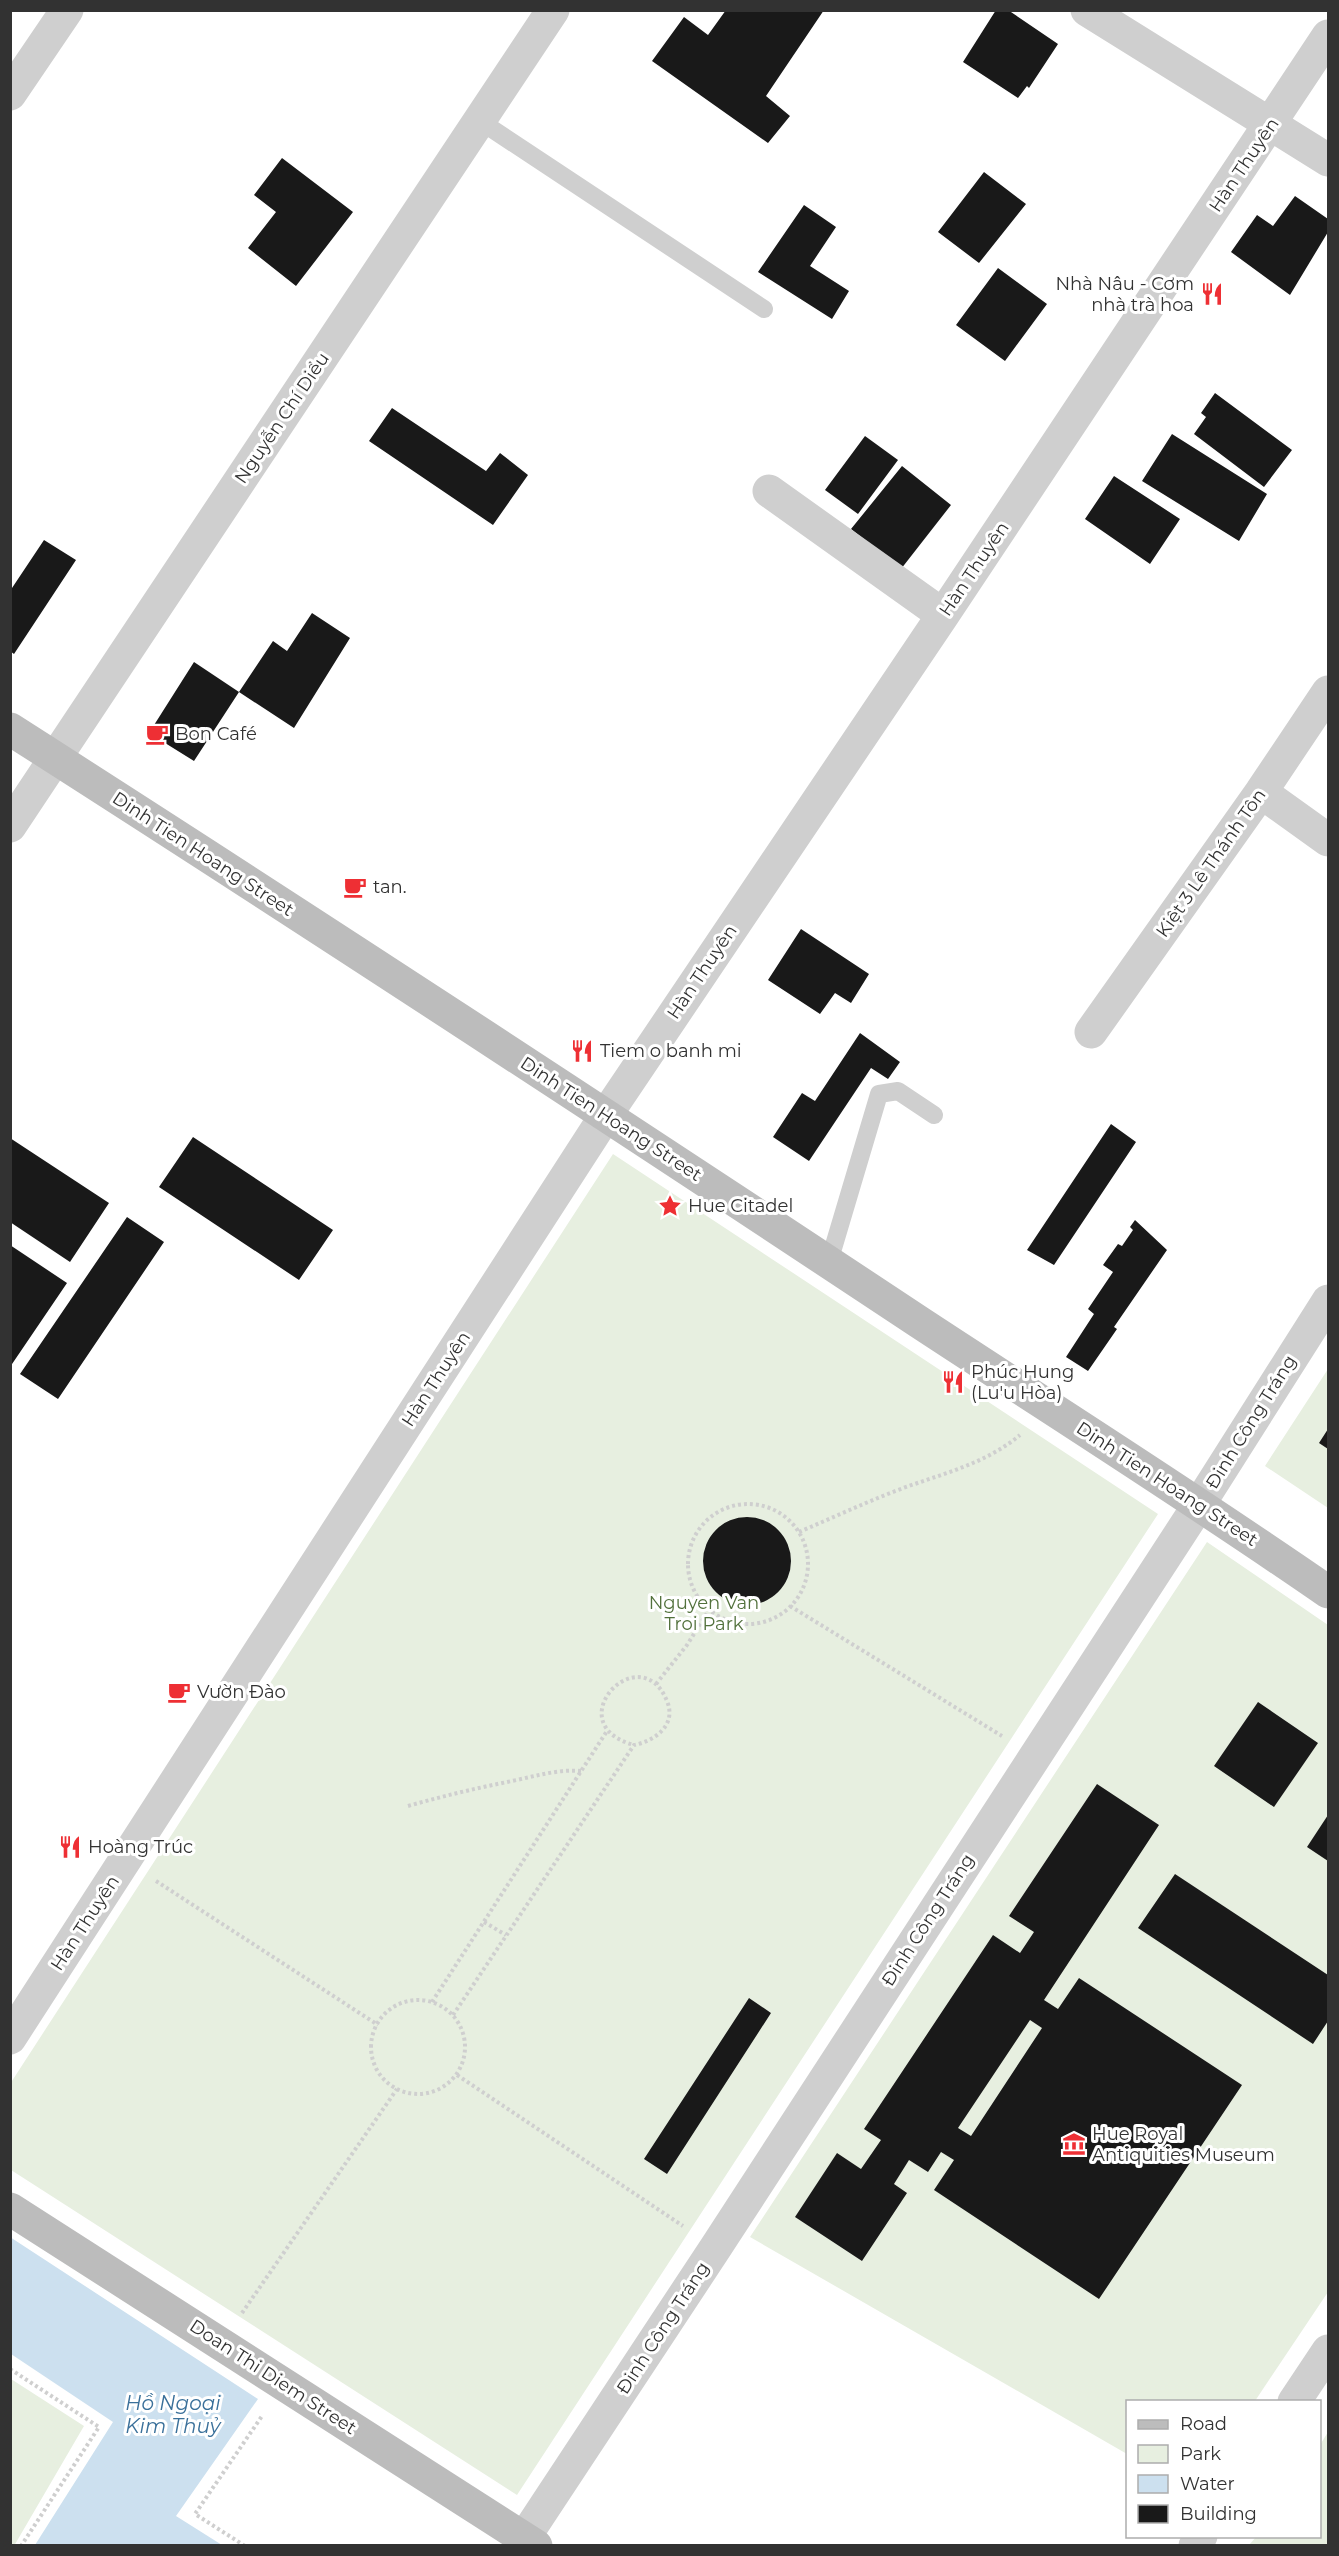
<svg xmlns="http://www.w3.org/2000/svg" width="1339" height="2556" font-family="Montserrat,sans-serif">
  <rect width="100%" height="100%" fill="#fff"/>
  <path fill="#e7efe0" d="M613 1154 1158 1514 517 2495 11 2170 10 2084Z
    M1328 1369V1508L1265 1466Z
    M1207 1542 1328 1625V2292L1255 2401 1128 2402 1127 2454 750 2237Z
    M11 2379 84 2426 14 2546 10 2545Z
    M1328 2432V2545H1249L1256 2537 1320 2536V2445Z"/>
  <path fill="#cce0ef" d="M10 2237 258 2399 176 2516 222 2545H35L113 2422 11 2354Z"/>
  <path fill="#191919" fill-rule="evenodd" d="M726 10H824L766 96 790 116 768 143 652 61 684 17 708 35Z
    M996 10H1008L1058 44 1029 88 1027 86 1018 98 963 62Z
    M282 158 353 212 296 286 248 248 276 212 254 195Z
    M984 172 1026 204 979 263 938 232Z
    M1295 196 1328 219V232L1290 295 1231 252 1257 215 1273 226Z
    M804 205 836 227 810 266 849 291 832 319 758 272Z
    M998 268 1047 304 1005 361 956 325Z
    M1215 393 1292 450 1264 487 1194 434 1206 417 1201 413Z
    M392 408 486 471 500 453 528 475 493 525 369 441Z
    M1172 434 1267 494 1239 541 1142 481Z
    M865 436 898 460 858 514 825 490Z
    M902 466 951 505 901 569 851 529Z
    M1114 476 1180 519 1150 564 1085 519Z
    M44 540 76 560 14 654 10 651V591Z
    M312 613 350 638 294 728 239 692 273 641 287 651Z
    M194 662 239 692 194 761 149 733Z
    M801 929 869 974 851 1003 835 993 820 1014 768 980Z
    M860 1033 900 1062 888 1079 871 1068 809 1161 773 1137 802 1093 815 1101Z
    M1111 1124 1136 1142 1054 1265 1027 1250Z
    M193 1137 333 1230 299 1280 159 1187Z
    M10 1138 109 1203 70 1262 10 1222Z
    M127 1217 164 1242 58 1399 20 1374Z
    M1135 1220 1167 1250 1114 1327 1117 1329 1088 1371 1066 1357 1094 1314 1088 1309 1113 1272 1103 1265 1118 1244 1122 1246 1133 1230 1130 1227Z
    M10 1245 67 1283 10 1367Z
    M1328 1429V1449L1319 1443Z
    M703 1561a44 44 0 1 1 88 0a44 44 0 1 1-88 0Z
    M1258 1702 1318 1743 1274 1807 1214 1766Z
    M1097 1784 1159 1825 1044 2000 1058 2009 1079 1978 1242 2085 1099 2299 934 2190 954 2160 941 2152 928 2172 909 2160 894 2184 907 2193 862 2261 795 2217 837 2153 861 2169 881 2140 864 2129 993 1935 1020 1953 1034 1932 1009 1916ZM1030 2020 1042 2028 971 2136 958 2128Z
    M1328 1815V1861L1307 1847Z
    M1175 1874 1328 1975V2021L1313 2044 1138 1928Z
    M749 1998 771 2013 667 2174 644 2159Z"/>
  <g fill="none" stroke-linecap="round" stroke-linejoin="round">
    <path stroke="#cfcfcf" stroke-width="4" stroke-dasharray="3 3" stroke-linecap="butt" d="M688 1564a60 60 0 1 1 120 0a60 60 0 1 1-120 0Z
      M799 1532C832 1518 864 1503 898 1490 940 1474 984 1465 1020 1435
      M790 1606 1002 1736
      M656 1684 687 1645 709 1610
      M408 1806C443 1796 477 1788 512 1781 536 1776 558 1769 581 1771
      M156 1881 378 2025
      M484 1922 506 1935
      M371 2047a47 47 0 1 1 94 0a47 47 0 1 1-94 0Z
      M432 2002 607 1731
      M453 2015 634 1745C655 1741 677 1725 667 1701 640 1635 556 1724 634 1745
      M457 2075 683 2226
      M242 2313 397 2089
      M10 2369 99 2427 21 2546
      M245 2546 195 2514 262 2416"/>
    <path stroke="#cfcfcf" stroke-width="18" d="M480 121 764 309
      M829 1262 879 1094 898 1091 934 1115"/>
    <path stroke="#cfcfcf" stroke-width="33" d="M1087 10 1328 160
      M10 94 67 10
      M769 491 943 615
      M1261 792 1328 840
      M10 826 553 10
      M1091 1032 1261 792 1328 692
      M10 2038 606 1115 943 615 1328 36
      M1294 2402 1328 2351
      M524 2538 716 2247 1200 1503 1328 1301
      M1195 2546 1201 2536"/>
    <path stroke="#bcbcbc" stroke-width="33" d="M10 729C315 924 617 1122 919 1322 1056 1412 1194 1499 1328 1592
      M10 2209 536 2546"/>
  </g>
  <defs>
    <g id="restaurant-bare" transform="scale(1.8)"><path d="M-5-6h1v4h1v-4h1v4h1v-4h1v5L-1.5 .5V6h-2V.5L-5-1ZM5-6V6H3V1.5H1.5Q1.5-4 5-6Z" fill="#ee2f34" stroke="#fff" stroke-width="2.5" paint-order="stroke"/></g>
    <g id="cafe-bare" transform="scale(1.8)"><path d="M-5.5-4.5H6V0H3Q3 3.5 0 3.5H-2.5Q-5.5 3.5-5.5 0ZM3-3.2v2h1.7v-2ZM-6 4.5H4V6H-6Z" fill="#ee2f34" stroke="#fff" stroke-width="2.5" paint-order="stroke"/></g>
    <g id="sight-bare" transform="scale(1.8)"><path d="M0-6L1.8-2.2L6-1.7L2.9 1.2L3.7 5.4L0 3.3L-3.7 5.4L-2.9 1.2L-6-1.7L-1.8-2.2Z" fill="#ee2f34" stroke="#fff" stroke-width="2.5" paint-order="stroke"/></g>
    <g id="museum-bare" transform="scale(1.8)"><path d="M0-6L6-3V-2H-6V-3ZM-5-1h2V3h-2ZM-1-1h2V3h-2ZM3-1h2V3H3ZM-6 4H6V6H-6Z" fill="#ee2f34" stroke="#fff" stroke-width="2.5" paint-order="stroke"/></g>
  </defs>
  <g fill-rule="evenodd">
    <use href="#restaurant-bare" x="1212" y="294"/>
    <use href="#cafe-bare" x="157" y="734"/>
    <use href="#cafe-bare" x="355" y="887"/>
    <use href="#restaurant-bare" x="582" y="1051"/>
    <use href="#sight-bare" x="670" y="1206"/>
    <use href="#restaurant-bare" x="953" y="1382"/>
    <use href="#cafe-bare" x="179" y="1692"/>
    <use href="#restaurant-bare" x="70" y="1847"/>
    <use href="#museum-bare" x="1074" y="2144"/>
  </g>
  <g text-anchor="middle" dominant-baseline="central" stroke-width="6" stroke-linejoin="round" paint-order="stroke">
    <g font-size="18" fill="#323232" stroke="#fff">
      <text transform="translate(1244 165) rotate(-56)">Hàn Thuyên</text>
      <text transform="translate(282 418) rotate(-56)">Nguyễn Chí Diểu</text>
      <text transform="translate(974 569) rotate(-56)">Hàn Thuyên</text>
      <text transform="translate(203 854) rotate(33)">Dinh Tien Hoang Street</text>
      <text transform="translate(1211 863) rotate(-55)">Kiệt 3 Lê Thánh Tôn</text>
      <text transform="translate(702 972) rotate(-56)">Hàn Thuyên</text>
      <text transform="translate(611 1119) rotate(33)">Dinh Tien Hoang Street</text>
      <text transform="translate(436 1379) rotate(-57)">Hàn Thuyên</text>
      <text transform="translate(1251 1422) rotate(-58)">Đinh Công Tráng</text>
      <text transform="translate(1167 1484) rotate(33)">Dinh Tien Hoang Street</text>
      <text transform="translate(928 1920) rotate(-57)">Đinh Công Tráng</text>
      <text transform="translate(85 1923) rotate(-57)">Hàn Thuyên</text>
      <text transform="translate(663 2328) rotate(-57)">Đinh Công Tráng</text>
      <text transform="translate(273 2377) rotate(33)">Doan Thi Diem Street</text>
    </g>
    <g font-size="18" fill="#323232" stroke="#fff" text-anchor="start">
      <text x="1194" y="284" text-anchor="end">Nhà Nâu - Cơm<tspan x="1194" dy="21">nhà trà hoa</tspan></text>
      <text x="175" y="734">Bon Café</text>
      <text x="373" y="887">tan.</text>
      <text x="600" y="1051">Tiem o banh mi</text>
      <text x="688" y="1206">Hue Citadel</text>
      <text x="971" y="1372">Phúc Hung<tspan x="971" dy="21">(Lu'u Hòa)</tspan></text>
      <text x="197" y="1692">Vườn Đào</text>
      <text x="88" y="1847">Hoàng Trúc</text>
      <text x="1092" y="2134">Hue Royal<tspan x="1092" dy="21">Antiquities Museum</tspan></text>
    </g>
    <g font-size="18" fill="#52713c" stroke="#fff">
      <text x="704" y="1603">Nguyen Van<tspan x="704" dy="21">Troi Park</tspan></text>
    </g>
    <g font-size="20" font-style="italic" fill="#3a709a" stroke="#fff">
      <text x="173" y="2403">Hồ Ngoại<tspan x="173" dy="23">Kim Thuỷ</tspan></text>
    </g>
  </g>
  <rect width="1339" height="2556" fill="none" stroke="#323232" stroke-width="24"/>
  <rect x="1126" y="2400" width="195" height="138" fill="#ffffff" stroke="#adadad" stroke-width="1.5"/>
  <rect x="1138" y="2420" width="30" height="9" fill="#bcbcbc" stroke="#adadad" stroke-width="1.5"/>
  <text x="1180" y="2430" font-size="18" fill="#323232">Road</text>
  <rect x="1138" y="2445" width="30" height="18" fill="#e7efe0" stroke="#adadad" stroke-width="1.5"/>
  <text x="1180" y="2460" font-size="18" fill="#323232">Park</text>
  <rect x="1138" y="2475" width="30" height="18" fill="#cce0ef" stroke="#adadad" stroke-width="1.5"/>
  <text x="1180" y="2490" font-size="18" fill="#323232">Water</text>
  <rect x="1138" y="2505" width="30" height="18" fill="#191919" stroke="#adadad" stroke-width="1.5"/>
  <text x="1180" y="2520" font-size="18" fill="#323232">Building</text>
</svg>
